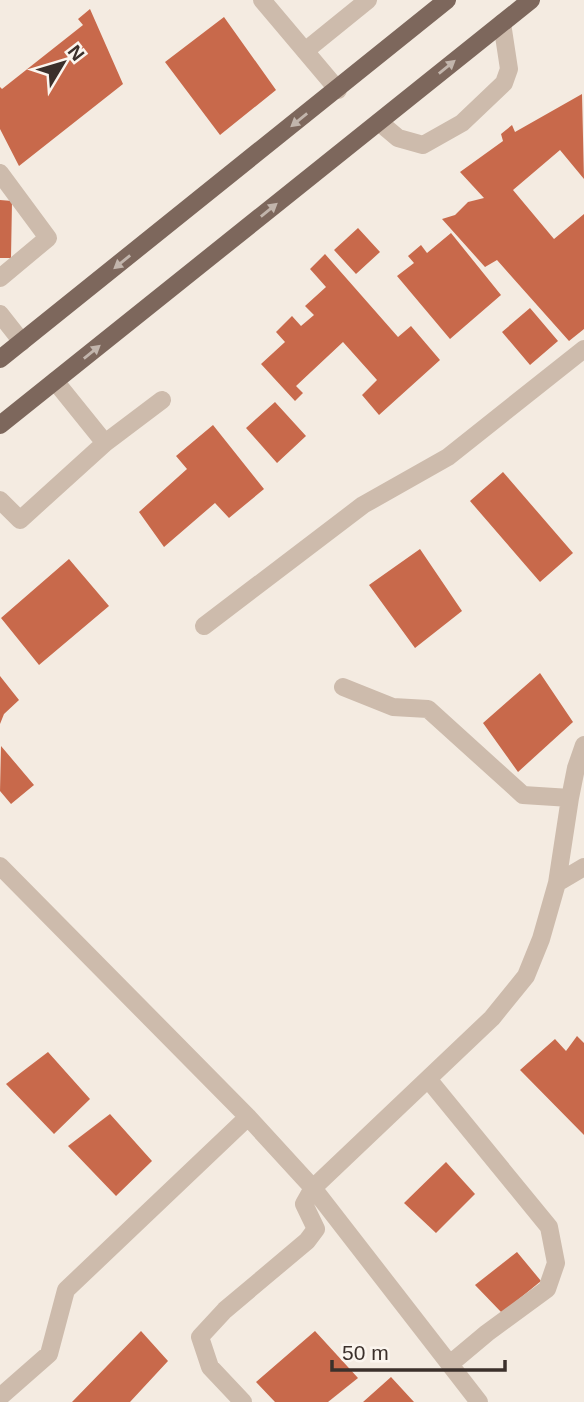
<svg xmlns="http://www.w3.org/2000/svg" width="584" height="1402" font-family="Helvetica,sans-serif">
  <rect width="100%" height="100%" fill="#f4ebe1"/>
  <path fill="#c8694b" d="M90 9 123 84 19 166 0 129V87L2 89 83 25 78 19Z
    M224 17 276 90 220 135 165 62Z
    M582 94 584 179 560 150 513 190 554 239 584 214V329L569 341 497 260 485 267 442 219 455 215 468 202 484 198 460 172 503 141 501 134 512 125 515 132Z
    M0 200 12 201 11 258H0Z
    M358 228 380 252 356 274 334 250Z
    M451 233 501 295 450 339 397 276 414 263 408 256 421 245 427 253Z
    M325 254 398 337 411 326 440 360 379 415 362 395 377 380 343 342 296 386 303 393 295 401 261 364 285 342 276 332 292 316 301 326 314 315 305 306 326 287 310 269Z
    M530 308 558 341 530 365 502 332Z
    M275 402 306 436 277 463 246 428Z
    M213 425 264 489 229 518 215 503 164 547 139 512 187 469 176 456Z
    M503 472 573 553 540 582 470 501Z
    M420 549 462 611 415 648 369 585Z
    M69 559 109 606 39 665 1 618Z
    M540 673 573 722 518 772 483 723Z
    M0 676 19 700 4 714 0 724Z
    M1 746 34 785 11 804 0 791Z
    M577 1036 584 1043V1135L520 1070 555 1039 566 1051Z
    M48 1052 90 1099 54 1134 6 1084Z
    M110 1114 152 1161 116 1196 68 1146Z
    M446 1162 475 1194 436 1233 404 1203Z
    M517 1252 541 1281 502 1313 475 1285Z
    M141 1331 168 1361 130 1402H72Z
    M315 1331 358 1378 328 1402H275L256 1382Z
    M391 1377 414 1402H363Z"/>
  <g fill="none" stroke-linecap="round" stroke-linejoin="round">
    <path stroke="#cdbbac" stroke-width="18" d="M262 0 338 90
      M305 51 368 0
      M379 122 398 138 423 145 462 123 504 83 509 69 502 23
      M0 173 48 238 0 278
      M0 314 22 342
      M105 443 162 400
      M0 500 20 520 105 443 55 381
      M204 626 363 505 448 457 584 349
      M343 687 393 707 428 709 523 795 570 798
      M0 866 248 1117 313 1188 479 1402
      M557 883 584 867
      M428 1079 549 1227 556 1263 547 1289 487 1333 450 1364
      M0 1397 49 1354 66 1290 248 1117
      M243 1402 210 1367 200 1337 225 1310 307 1241 316 1229 304 1204 313 1188 492 1018 526 976 541 939 557 883 570 798 576 768 584 745"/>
    <path stroke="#7d675c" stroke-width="18" d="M0 359 447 0
      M0 425 531 0"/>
  </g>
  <defs><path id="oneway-solid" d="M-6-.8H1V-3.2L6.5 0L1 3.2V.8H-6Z" transform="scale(1.75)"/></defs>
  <g fill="#c2b5ac">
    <use href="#oneway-solid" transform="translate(447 67) rotate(-39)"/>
    <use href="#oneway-solid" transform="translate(299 120) rotate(141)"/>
    <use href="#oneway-solid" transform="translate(269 210) rotate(-39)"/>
    <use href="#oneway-solid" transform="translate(122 262) rotate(141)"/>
    <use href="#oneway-solid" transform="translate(92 352) rotate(-39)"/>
  </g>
  <g transform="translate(63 63) rotate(52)" stroke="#fbf5ee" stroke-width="5" paint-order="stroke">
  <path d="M0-5L12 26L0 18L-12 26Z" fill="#3b302b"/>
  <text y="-10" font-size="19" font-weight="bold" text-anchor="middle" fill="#3b302b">N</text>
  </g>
  <path d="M332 1360v10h173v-10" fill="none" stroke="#3b302b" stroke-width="3.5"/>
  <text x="342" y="1360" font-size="21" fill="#3b302b" stroke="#fbf5ee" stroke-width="5" paint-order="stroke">50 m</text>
</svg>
